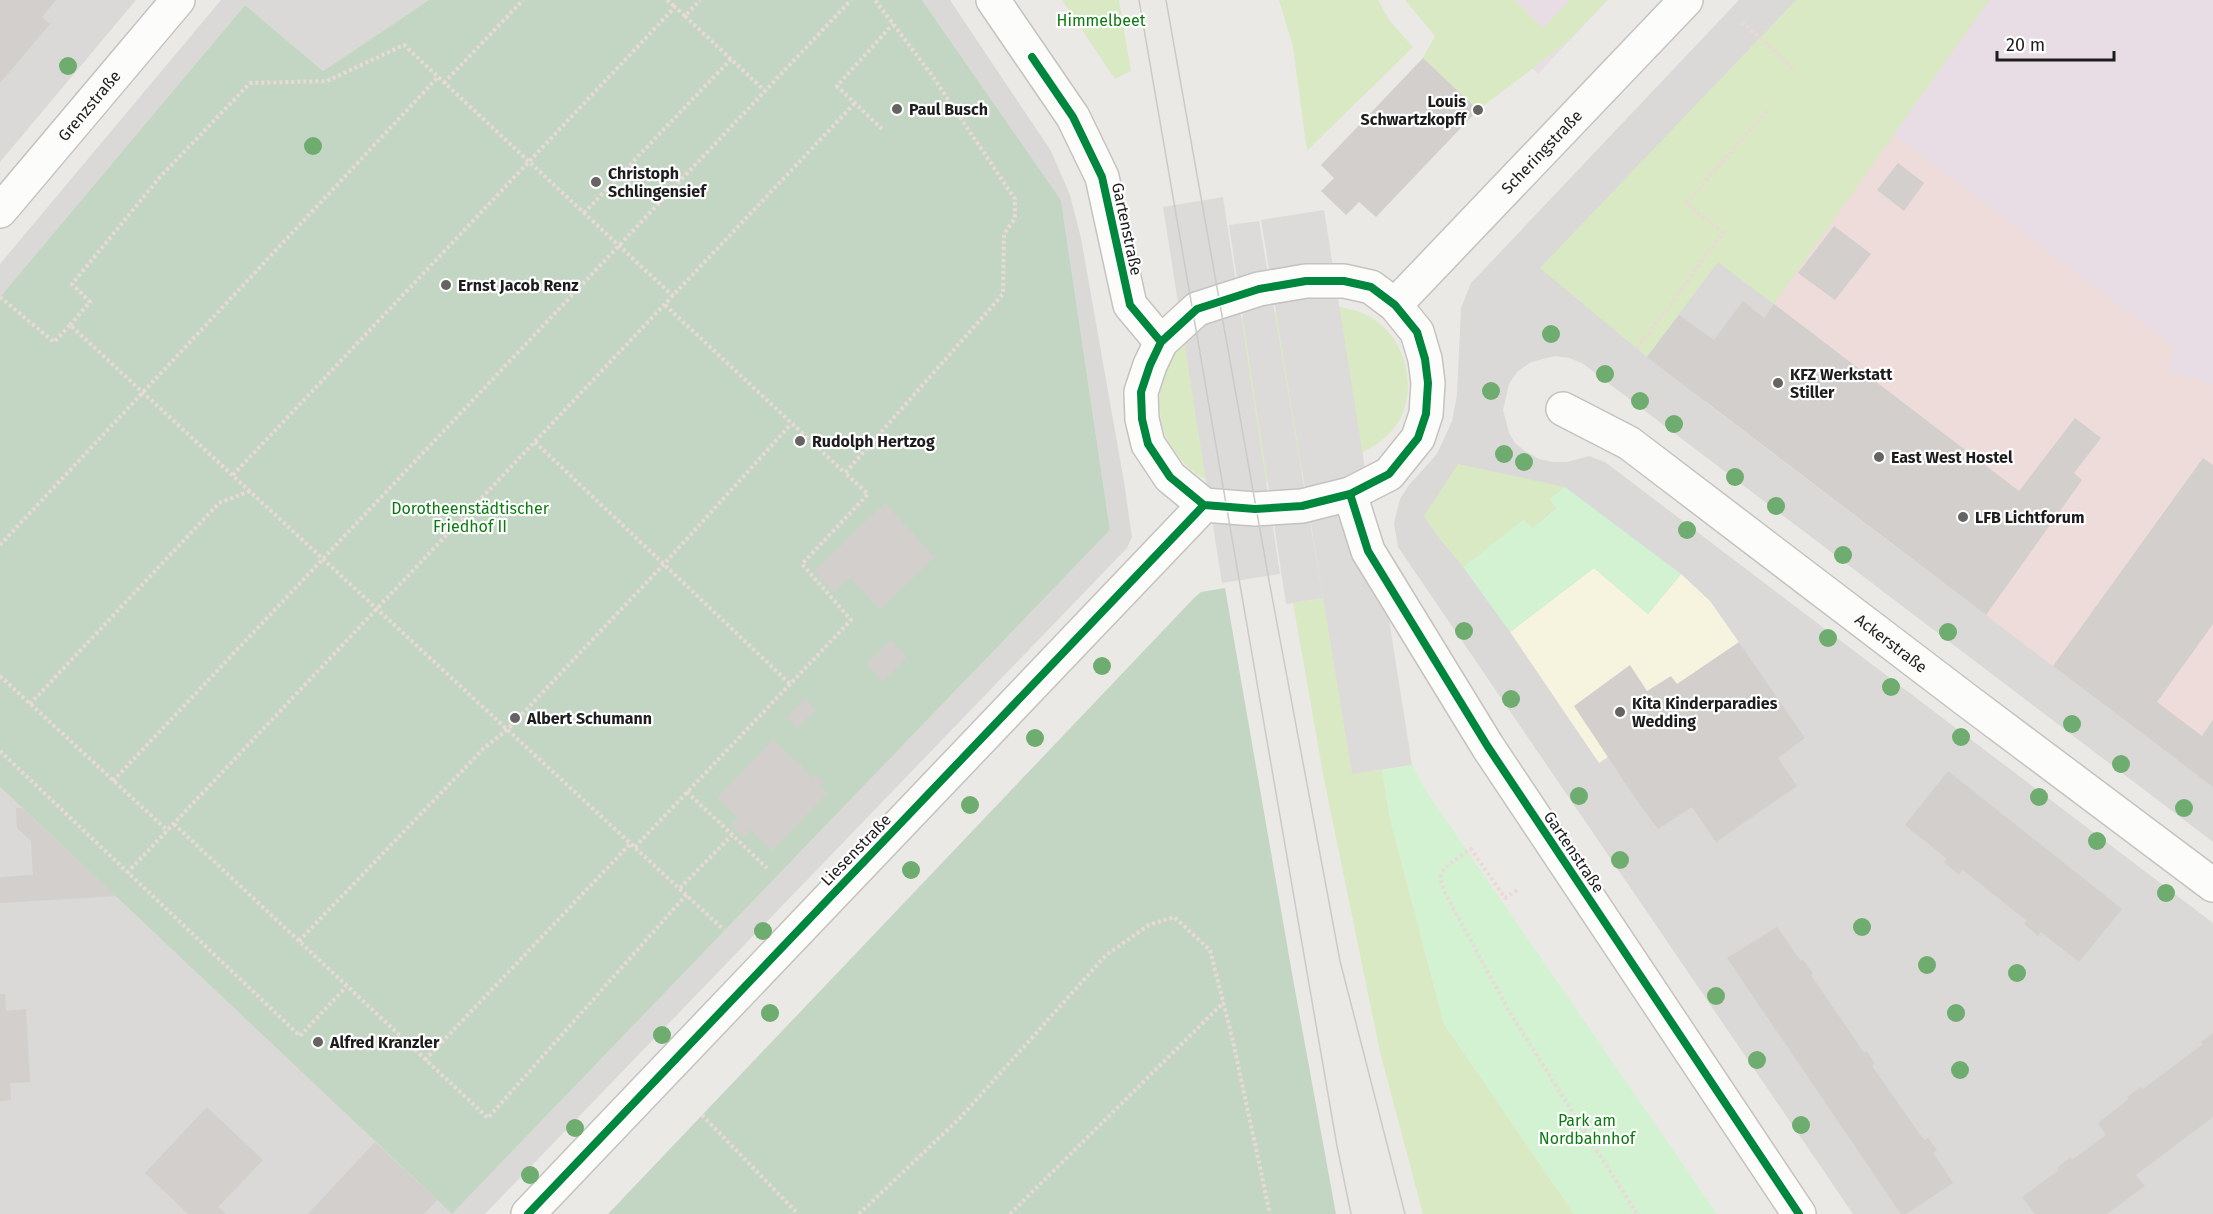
<svg xmlns="http://www.w3.org/2000/svg" width="2213" height="1214" font-family="'Fira Sans',sans-serif">
  <rect width="100%" height="100%" fill="#ebe9e5"/>
  <path fill="#dad9d7" d="M0 0H136L0 162Z
    M221 0H429L323 71 245 5 0 297V264Z
    M922 0H950L1051 151 1070 195 1081 238 1124 482 1132 537 1127 548 485 1214H0V787L452 1214 1110 530 1061 200Z
    M1739 0H2213V842L1582 363 1569 358 1555 356 1531 362 1517 372 1509 384 1503 410 1509 433 1515 443 1525 451 1539 459 1553 462H1567L1589 456 1605 462 2213 923V1214H1853L1398 547 1394 523 1400 499 1409 485 1437 454 1452 421 1457 395 1461 308 1471 283Z"/>
  <path fill="#eedcda" d="M1893 134 2175 347 2168 370 2213 385V720L2182 764 1705 402Z"/>
  <path fill="#e9dde5" d="M1469 0H1608L1538 74Z
    M1989 0H2213V385L2168 370 2174 347 1893 134Z"/>
  <path fill="#f6f4df" d="M1594 568 1648 614 1681 574 1710 601 1752 661 1599 763 1510 632Z"/>
  <path fill="#d9e9c3" d="M1062 0H1119L1131 71 1115 79Z
    M1279 0H1378L1390 21 1413 47 1307 151 1293 47Z
    M1405 0H1515L1543 28 1570 0H1607L1565 44 1478 110 1423 58 1435 36Z
    M1796 0H1989L1774 304 1718 262 1647 357 1540 268Z
    M1321 306C1338 306 1354 308 1370 317 1407 337 1420 393 1395 427 1372 458 1324 465 1289 475 1278 478 1265 484 1254 485 1244 485 1219 483 1209 480 1195 476 1183 463 1175 452 1162 435 1158 412 1160 392 1170 314 1262 315 1321 306Z
    M1458 464 1565 487 1549 499 1556 507 1532 528 1524 519 1463 567 1435 533 1424 516Z
    M1323 598 1325 601 1352 773 1382 770 1390 819 1444 1024 1574 1214H1423L1380 1052 1324 779 1293 603Z"/>
  <path fill="#c3d6c3" d="M429 0H922L1061 200 1110 530 452 1214 0 787V297L245 5 323 71Z
    M1225 588 1293 979 1336 1214H608L1194 598 1201 592Z"/>
  <path fill="#d2f2d1" d="M1565 487 1681 574 1648 614 1594 568 1510 632 1463 567 1524 519 1532 528 1556 508 1549 499Z
    M1412 765 1426 791 1717 1214H1574L1444 1024 1390 819 1382 770Z"/>
  <path fill="#dcdbd9" d="M1223 197 1280 574 1222 583 1163 207Z
    M1324 210 1412 765 1352 774 1261 220Z
    M1259 221 1323 598 1286 604 1229 225Z"/>
  <path fill="#d2cfcc" d="M0 0H56L42 17 50 24 0 83Z
    M1423 58 1478 110 1376 217 1359 202 1346 215 1321 191 1334 178 1321 165Z
    M1898 163 1924 183 1904 211 1877 190Z
    M1834 226 1871 254 1835 300 1798 273Z
    M1743 301 1764 318 1774 304 2019 491 2075 418 2101 438 2074 473 2082 480 1986 615 1647 357 1679 315 1714 340Z
    M2203 458 2213 465V624L2157 702 2202 736 2213 720V787L2053 666Z
    M885 503 935 557 880 610 850 578 834 592 814 571Z
    M891 640 907 657 883 682 866 664Z
    M1739 642 1805 738 1778 758 1797 786 1716 842 1692 807 1658 829 1635 798 1574 706 1630 665 1647 691 1671 676 1677 684Z
    M805 698 816 710 797 728 787 717Z
    M773 739 795 761 796 759 812 778 815 775 824 782 820 786 828 793 772 851 750 830 743 838 731 825 738 818 717 798Z
    M1948 771 2122 909 2079 962 2041 932 2038 936 2024 924 2027 921 1963 870 1959 875 1944 862 1947 859 1905 825Z
    M16 808H22L116 896 0 903V877L33 875 31 841 17 828Z
    M1777 927 1801 961 1803 960 1813 973 1811 975 1864 1053 1866 1051 1875 1063 1872 1066 1924 1140 1928 1138 1937 1150 1933 1153 1953 1183 1906 1214H1901L1727 958Z
    M0 994H5L6 1011 26 1009 30 1082 10 1083 11 1100 0 1101Z
    M2213 1033V1117L2136 1175 2145 1186 2107 1214H2035L2022 1197 2059 1170 2057 1168 2071 1157 2072 1160 2106 1135 2098 1123 2129 1099 2127 1097 2141 1087 2143 1089 2203 1044 2201 1042Z
    M207 1107 263 1160 218 1207 226 1214H188L145 1173Z
    M375 1142 437 1200 424 1214H308Z"/>
  <g fill="none" stroke-linecap="round" stroke-linejoin="round">
    <g stroke="#c4c3c1" stroke-width="36">
      <g id="minor">
        <path d="M993 0 1073 117 1102 177 1130 305 1161 342"/>
        <path id="s1" d="M0 211 178 0"/>
        <path d="M1306 281H1344L1371 287 1395 305 1417 332 1425 359 1428 383 1426 414 1418 438 1389 474 1350 494 1302 506 1255 509 1204 505 1170 477 1148 444 1142 419 1141 392 1150 365 1161 342 1197 309 1259 289Z"/>
        <path id="s2" d="M1395 305 1686 0"/>
        <path id="s3" d="M1563 409 1629 443 1969 702 2213 885"/>
        <path d="M1350 494 1368 551 1488 747 1799 1214"/>
        <path d="M528 1214 1204 505"/>
      </g>
    </g>
    <path stroke="#ead9d7" stroke-width="4" stroke-dasharray="3 3" stroke-linecap="butt" d="M667 0 675 7
      M685 16 765 91
      M1742 22 1793 68
      M444 83 523 0
      M882 129 837 86 893 24
      M584 213 731 59
      M0 297 54 342 70 325 724 930
      M665 305 845 473
      M70 325 90 302 72 284 160 177 250 83 327 81 404 45 673 296
      M1637 349 1723 233 1686 203 1767 111
      M535 442 790 684
      M233 475 675 7 685 16 700 0
      M0 545 438 77
      M0 676 168 831
      M30 704 219 503 250 491
      M0 751 300 1036 346 987
      M113 781 851 0
      M687 792 767 868
      M174 824 488 1118 687 894
      M635 847 851 620 802 564 868 494 845 473 1003 294 1004 234 1015 218V199L931 74 875 0
      M127 873 854 104
      M680 888 732 835
      M1517 890 1505 898 1471 849 1445 867 1440 877 1444 891 1510 1013 1637 1214
      M299 941 484 748 508 729 664 564 791 424
      M425 1060 631 843
      M702 1115 798 1214
      M859 1214 961 1117 1106 955 1149 925 1174 917 1210 950 1232 1037 1270 1214
      M1010 1214 1224 1002"/>
    <use href="#minor" stroke="#fcfcfb" stroke-width="33"/>
    <path stroke="#cacac9" stroke-width="1.5" d="M1139 0 1337 1146 1351 1214
      M1166 0 1268 575 1340 961 1405 1214"/>
    <g stroke="#fff" stroke-width="11">
      <path id="cycleway" d="M1032 57 1073 117 1102 177 1130 305 1161 342
        M1306 281H1344L1371 287 1395 305 1417 332 1425 359 1428 383 1426 414 1418 438 1389 474 1350 494 1302 506 1255 509 1204 505 1170 477 1148 444 1142 419 1141 392 1150 365 1161 342 1197 309 1259 289Z
        M1350 494 1368 551 1488 747 1799 1214
        M528 1214 1204 505"/>
    </g>
    <use href="#cycleway" stroke="#00873e" stroke-width="8"/>
  </g>
  <g fill="#6fac6f">
    <circle cx="68" cy="66" r="9"/>
    <circle cx="313" cy="146" r="9"/>
    <circle cx="1551" cy="334" r="9"/>
    <circle cx="1605" cy="374" r="9"/>
    <circle cx="1491" cy="391" r="9"/>
    <circle cx="1640" cy="401" r="9"/>
    <circle cx="1674" cy="424" r="9"/>
    <circle cx="1504" cy="454" r="9"/>
    <circle cx="1524" cy="462" r="9"/>
    <circle cx="1735" cy="477" r="9"/>
    <circle cx="1776" cy="506" r="9"/>
    <circle cx="1687" cy="530" r="9"/>
    <circle cx="1843" cy="555" r="9"/>
    <circle cx="1464" cy="631" r="9"/>
    <circle cx="1948" cy="632" r="9"/>
    <circle cx="1828" cy="638" r="9"/>
    <circle cx="1102" cy="666" r="9"/>
    <circle cx="1891" cy="687" r="9"/>
    <circle cx="1511" cy="699" r="9"/>
    <circle cx="2072" cy="724" r="9"/>
    <circle cx="1961" cy="737" r="9"/>
    <circle cx="1035" cy="738" r="9"/>
    <circle cx="2121" cy="764" r="9"/>
    <circle cx="1579" cy="796" r="9"/>
    <circle cx="2039" cy="797" r="9"/>
    <circle cx="970" cy="805" r="9"/>
    <circle cx="2184" cy="808" r="9"/>
    <circle cx="2097" cy="841" r="9"/>
    <circle cx="1620" cy="860" r="9"/>
    <circle cx="911" cy="870" r="9"/>
    <circle cx="2166" cy="893" r="9"/>
    <circle cx="1862" cy="927" r="9"/>
    <circle cx="763" cy="931" r="9"/>
    <circle cx="1927" cy="965" r="9"/>
    <circle cx="2017" cy="973" r="9"/>
    <circle cx="1716" cy="996" r="9"/>
    <circle cx="770" cy="1013" r="9"/>
    <circle cx="1956" cy="1013" r="9"/>
    <circle cx="662" cy="1035" r="9"/>
    <circle cx="1757" cy="1060" r="9"/>
    <circle cx="1960" cy="1070" r="9"/>
    <circle cx="1801" cy="1125" r="9"/>
    <circle cx="575" cy="1128" r="9"/>
    <circle cx="530" cy="1175" r="9"/>
  </g>
  <g fill="#656463" stroke="#fff" stroke-width="2">
    <circle cx="897" cy="109" r="6"/>
    <circle cx="1478" cy="110" r="6"/>
    <circle cx="596" cy="182" r="6"/>
    <circle cx="446" cy="285" r="6"/>
    <circle cx="1778" cy="383" r="6"/>
    <circle cx="800" cy="441" r="6"/>
    <circle cx="1879" cy="457" r="6"/>
    <circle cx="1963" cy="517" r="6"/>
    <circle cx="1620" cy="712" r="6"/>
    <circle cx="515" cy="718" r="6"/>
    <circle cx="318" cy="1042" r="6"/>
  </g>
  <g text-anchor="middle" dominant-baseline="central" stroke-width="4.5" stroke-linejoin="round" paint-order="stroke">
    <g font-size="16" fill="#0a7b0f" stroke="#fff">
      <text x="1101" y="20">Himmelbeet</text>
      <text x="470" y="508">Dorotheenstädtischer<tspan x="470" dy="18">Friedhof II</tspan></text>
      <text x="1587" y="1120">Park am<tspan x="1587" dy="18">Nordbahnhof</tspan></text>
    </g>
    <g font-size="16" font-weight="bold" fill="#1d1d1d" stroke="#fff" text-anchor="start">
      <text x="1466" y="101" text-anchor="end">Louis<tspan x="1466" dy="18">Schwartzkopff</tspan></text>
      <text x="909" y="109">Paul Busch</text>
      <text x="608" y="173">Christoph<tspan x="608" dy="18">Schlingensief</tspan></text>
      <text x="458" y="285">Ernst Jacob Renz</text>
      <text x="1790" y="374">KFZ Werkstatt<tspan x="1790" dy="18">Stiller</tspan></text>
      <text x="812" y="441">Rudolph Hertzog</text>
      <text x="1891" y="457">East West Hostel</text>
      <text x="1975" y="517">LFB Lichtforum</text>
      <text x="1632" y="703">Kita Kinderparadies<tspan x="1632" dy="18">Wedding</tspan></text>
      <text x="527" y="718">Albert Schumann</text>
      <text x="330" y="1042">Alfred Kranzler</text>
    </g>
    <g font-size="16" fill="#1d1d1d" stroke="#fff">
      <text stroke="none"><textPath href="#s1" startOffset="138">Grenzstraße</textPath></text>
      <text stroke="none"><textPath href="#s2" startOffset="212">Scheringstraße</textPath></text>
      <text transform="translate(1127 229) rotate(78)">Gartenstraße</text>
      <text stroke="none"><textPath href="#s3" startOffset="404">Ackerstraße</textPath></text>
      <text transform="translate(856 850) rotate(-46)">Liesenstraße</text>
      <text transform="translate(1574 852) rotate(56)">Gartenstraße</text>
    </g>
  </g>
  <path d="M1997 51v9h117v-9" fill="none" stroke="#1d1d1d" stroke-width="3"/>
  <text x="2006" y="51" font-size="18" fill="#1d1d1d" stroke="#ffffff" stroke-width="4.5" paint-order="stroke">20 m</text>
</svg>
